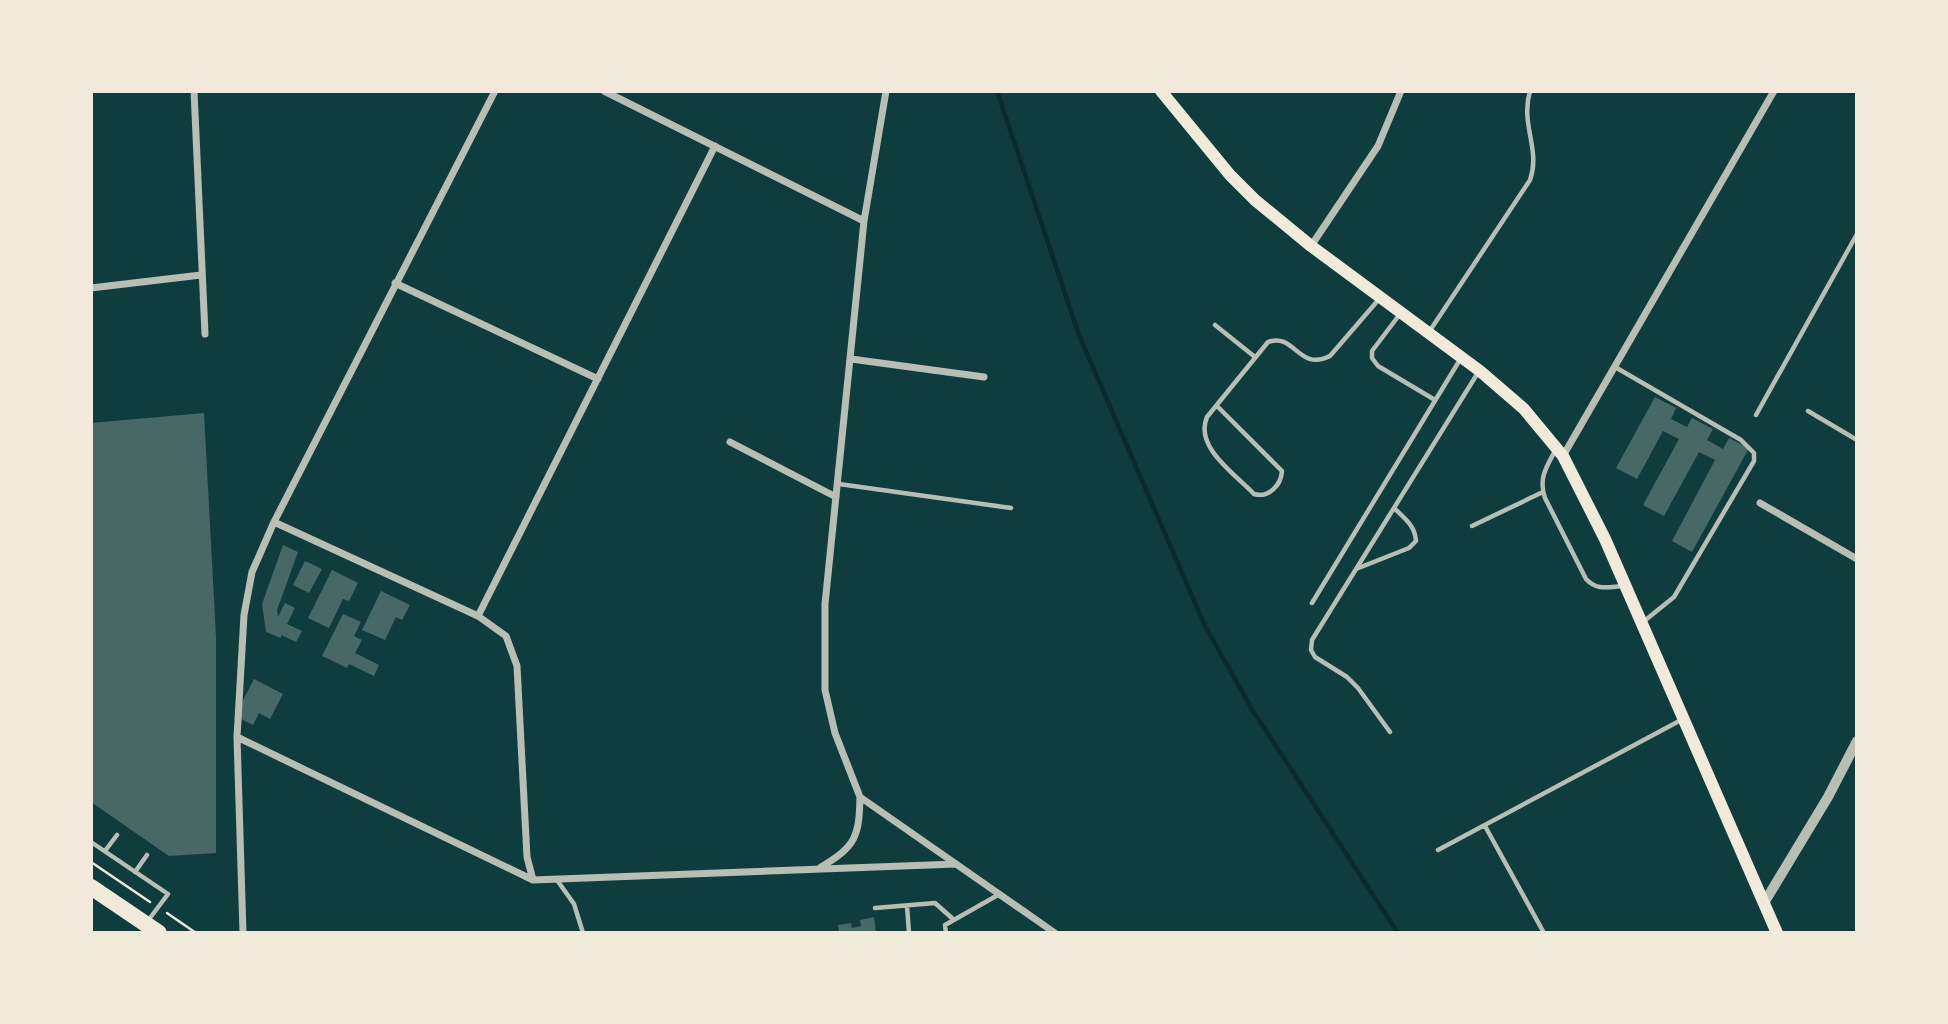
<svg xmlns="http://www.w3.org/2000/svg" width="1948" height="1024" font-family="'Golos Text',sans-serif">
  <rect width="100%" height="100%" fill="#0f3d3e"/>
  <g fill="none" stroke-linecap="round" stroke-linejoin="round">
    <path stroke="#0a2a2b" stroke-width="4.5" d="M997 91 1079 335 1205 626 1253 711 1398 933"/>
  </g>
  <path fill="#486865" d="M1655 397 1676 408 1671 419 1687 427 1692 418 1713 429 1707 440 1723 449 1729 438 1749 448 1692 552 1672 541 1715 460 1699 452 1664 516 1643 505 1679 439 1663 431 1637 479 1616 468Z
    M204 413 216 637V853L169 856 91 802V423Z
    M283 545 298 552 277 610 278 617 285 603 295 608 287 624 302 631 296 642 281 635V638L266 632 262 604Z
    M305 561 322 569 309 593 293 585Z
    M332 570 358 583 349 601 343 599 329 628 308 618Z
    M381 591 410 605 402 620 396 617 385 640 362 630Z
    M343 614 361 622 354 636 362 640 355 653 379 665 374 676 349 664 347 668 322 656Z
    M254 679 283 694 270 719 259 713 253 725 241 719V704Z
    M874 917 876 933H839L838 925 851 923 852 928 861 926 860 920Z"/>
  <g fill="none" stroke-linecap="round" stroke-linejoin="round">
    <path stroke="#f1e9da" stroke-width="2.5" d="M91 862 150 902
      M167 913 196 933"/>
    <path stroke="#b8beb3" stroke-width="4.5" d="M1400 314 1372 351V358L1378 366 1435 400
      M1215 325 1255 357
      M1429 332 1530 180C1541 149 1520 125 1530 91
      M1615 367 1741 440 1754 453V461L1674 597 1643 622
      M1217 406 1282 471C1281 486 1268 498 1254 494 1235 474 1194 447 1207 417L1268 342C1295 332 1298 372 1330 356L1380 298
      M1808 411 1857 440
      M1756 415 1857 234
      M1556 449C1547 466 1538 478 1545 498L1586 579C1597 591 1608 587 1623 586
      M839 484 1011 508
      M1472 526 1543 492
      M1356 569 1409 548 1416 541C1415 525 1404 518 1394 508
      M1312 603 1461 358
      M1390 732 1358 688 1347 677 1315 657 1311 650 1312 640 1479 371
      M1485 826 1544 933
      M91 842 168 894 147 922
      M1438 850 1683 719
      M105 851 117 835
      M135 872 147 855
      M557 880 574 904 583 933
      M907 906 909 933
      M875 908 935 903 953 919
      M946 933 945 925 998 895"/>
    <path stroke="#b8beb3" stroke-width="7" d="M194 91 205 334
      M604 91 864 221
      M886 91 864 221 825 604V690L835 733 860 797 1055 933
      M1311 246 1378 146 1401 91
      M395 283 598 379
      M91 288 201 275
      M851 359 984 377
      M730 442 836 497
      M1563 456 1774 91
      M1760 503 1857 559
      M274 522 478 616 506 636 517 666 527 857 533 880
      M478 616 715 146
      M237 737 533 880 956 864
      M821 867C856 846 859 837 860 797
      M243 933 237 737 244 615 252 572 274 522 495 91"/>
    <path stroke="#b8beb3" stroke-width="10" d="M1764 903 1828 797 1857 741"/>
    <path stroke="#f1e9da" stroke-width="12" d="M1161 91 1230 175 1255 200 1311 246 1480 371 1524 409 1563 456 1605 539 1777 933"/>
    <path stroke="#f1e9da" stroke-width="16" d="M91 887 159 933"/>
  </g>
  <rect width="1948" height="1024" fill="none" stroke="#f1e9da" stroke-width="186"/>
</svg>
